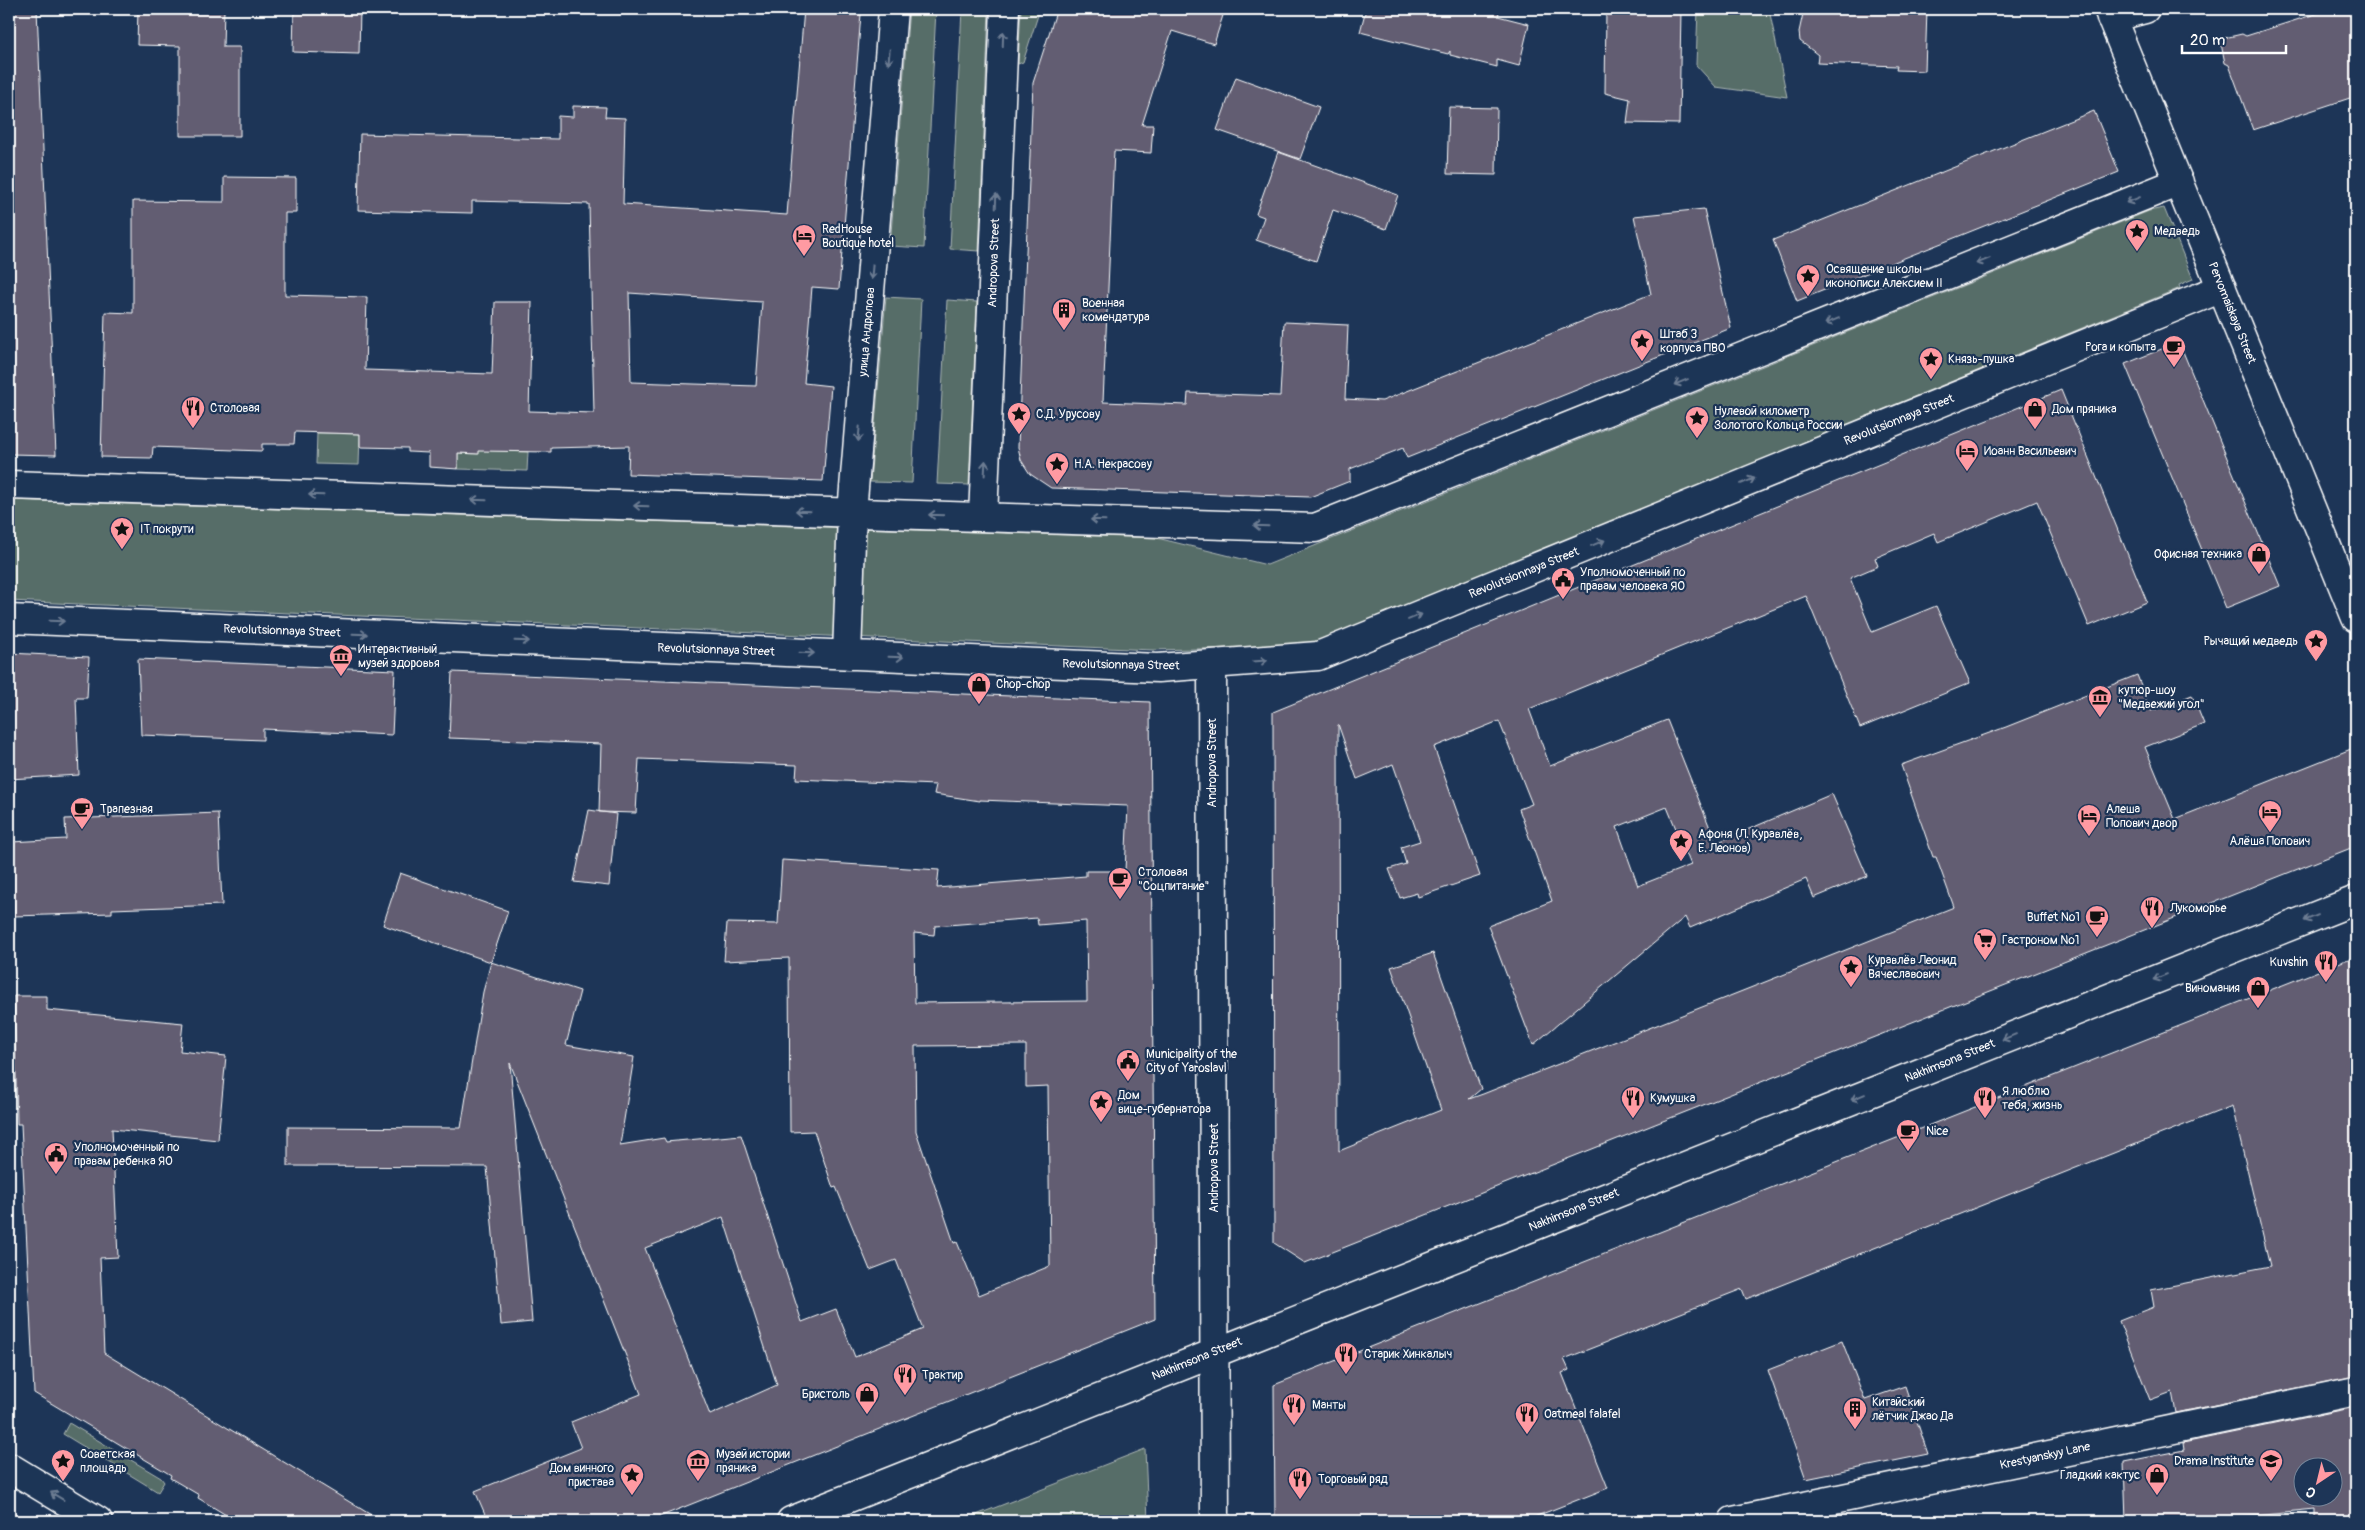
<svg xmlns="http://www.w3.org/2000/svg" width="2365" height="1530" font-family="Pangolin,sans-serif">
  <rect width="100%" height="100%" fill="#1d3557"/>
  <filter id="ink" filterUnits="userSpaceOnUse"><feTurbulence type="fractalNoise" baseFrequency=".02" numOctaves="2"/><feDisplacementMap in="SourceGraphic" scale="10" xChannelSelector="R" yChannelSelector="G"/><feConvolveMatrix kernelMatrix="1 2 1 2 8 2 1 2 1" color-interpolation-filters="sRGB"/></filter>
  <g filter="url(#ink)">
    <path fill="#576d68" stroke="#abb6b4" d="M909 9H936L924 248 890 246Z
      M962 9H989L979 251 950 249Z
      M1021 9H1040L1023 62 1018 64Z
      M1698 9H1769L1787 97 1716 87 1696 65Z
      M2164 208 2193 279 2179 285 2180 288 1845 425 1320 646 1153 650 9 601V500L1157 538 1267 565 2149 211Z
      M886 297 921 299 912 483 870 482Z
      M947 300 977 302 969 485 937 484Z
      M317 433 360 434 359 465 316 464Z
      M479 450 528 452 527 471 458 469V453L478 454Z
      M69 1423 161 1478 164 1482 158 1492 63 1434Z
      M1145 1449 1148 1521H961Z"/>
    <path fill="#625d72" stroke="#fff" fill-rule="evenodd" d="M9 9H37L56 455 9 454Z
      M138 9H224L223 47H240V136H180V46L137 45Z
      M294 9H360L359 54 293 52Z
      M804 9 861 14 839 289 812 287 804 383 831 386 823 481 628 474 629 446 551 448V452L479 451V454L458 453V469L429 467V453L408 452V448L360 447V434L295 432 294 444H262V451L153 447 152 458 101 457 105 312 133 313V201L224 202V177L296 178V213H285V295L367 297 365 370 492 374 495 302H532L529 411 594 413 589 204 472 201V213L358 210 360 134 558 139V116L573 117V106L606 107 605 117 625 118 623 204 787 215ZM629 293 762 302 756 386 631 382Z
      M1057 9H1225L1214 44 1172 31 1142 125H1153L1151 153 1114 151 1103 402 1187 405 1188 393 1280 396 1284 322 1348 325 1345 399 1382 401 1651 294 1634 216 1704 209 1731 328 1407 458 1403 448 1350 469V481L1310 497 1051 488 1030 474 1021 460 1018 447 1033 83Z
      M1366 9H1500L1498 16 1529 24 1519 66 1497 60V67L1450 55V51L1448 54 1360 32Z
      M1606 9H1681L1679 124 1627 123 1630 99 1605 93Z
      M1804 9H1927L1925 71 1896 70 1897 66 1817 63 1818 55 1800 41 1799 32Z
      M2331 9H2356V96L2253 130 2229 65 2225 63 2220 39 2242 34 2246 36Z
      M1236 77 1319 107 1300 159 1217 130Z
      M1449 107 1497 108 1496 175 1447 174Z
      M2094 111 2119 172 1797 301 1773 240Z
      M1278 152 1398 195 1386 229 1333 210 1316 261 1256 240 1264 217 1256 214Z
      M2179 342 2280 586 2226 608 2125 364Z
      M2061 390 2147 602 2089 626 2037 501 1938 542 1934 533 1875 558 1878 566 1850 578 1872 632 1936 606 1970 683 1860 728 1806 596 1529 709 1550 766 1667 720 1716 843 1832 794 1867 876 1814 898 1806 879 1690 928 1685 917 1533 1045 1488 926 1552 901 1519 809 1532 804 1499 721 1434 747 1480 876 1418 897 1417 893 1400 898 1389 869 1406 864 1401 847 1420 841 1393 764 1357 779 1338 724 1339 1151 1441 1110 1391 967 1433 953 1481 1089 1469 1099 1483 1094 1954 907 1936 857H1933L1901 765 2006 727 2137 675 2151 711 2192 695 2204 724 2145 747 2175 819 2356 747V846L1305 1263 1274 1243 1273 712ZM1667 807 1691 865 1638 886 1617 827Z
      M9 653 89 657 87 698H76L79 775 9 779Z
      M138 659 395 670 392 735 263 729V740L141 735Z
      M452 672 1150 702 1155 1319 649 1521H488L475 1491 581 1448 571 1422 641 1394 510 1063 532 1322 501 1325 487 1167 288 1166V1127L461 1128 483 992 491 962 580 991 566 1045 634 1057 620 1145 664 1138 666 1142 741 1135 802 1322 836 1309 855 1357 923 1329 896 1260 870 1270 836 1187 833 1188 814 1131 790 1132 789 958 724 961 727 923 778 924 782 860 939 870 937 888 1086 876V871H1125L1128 806 980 800V801L934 794 936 785 796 779 797 765 639 759 636 813 599 812 601 744 449 738ZM1037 918 1038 925 1086 921 1087 1001 915 1003 914 933 934 935 935 926ZM1026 1045V1087L1048 1086 1050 1266 979 1295 957 1242 954 1243 916 1131 915 1046ZM723 1217 777 1385 710 1415 645 1248Z
      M589 810 616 814 609 886 574 882Z
      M218 813 222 905 112 909V913L14 916 11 842 66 839 65 819Z
      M400 873 508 911 491 962 383 925Z
      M2356 956V1376L2176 1413 2172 1392 2150 1400 2119 1321 2154 1307 2151 1290 2270 1266 2232 1106 1746 1299 1742 1289 1564 1359 1569 1370 1562 1373 1608 1488 1524 1521H1275L1274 1385Z
      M14 996H47V1010L183 1023 180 1051 226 1056 218 1140 112 1129 118 1257 100 1258 104 1353 381 1521H236L198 1498 199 1495 170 1478 171 1475 34 1393 21 1124H17Z
      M1842 1341 1865 1400 1905 1386 1928 1454 1806 1479 1768 1370Z
      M2356 1407V1521H2315V1510L2204 1521H2126L2124 1462 2184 1450 2183 1443ZM2302 1468H2332V1498H2302Z"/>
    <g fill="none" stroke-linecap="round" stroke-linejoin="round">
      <g stroke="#fff" stroke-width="31">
        <path id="street" d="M2108 9 2356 618
          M2111 18 2145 9
          M9 485 1315 528 2179 182
          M983 517 1005 9
          M9 619 1158 668 1318 656 2222 288
          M847 655 852 513 893 9
          M1212 664 1215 1521
          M9 1467 98 1521
          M791 1521 2356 900
          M1733 1521 2356 1391"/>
      </g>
      <use href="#street" stroke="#1d3557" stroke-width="28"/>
    </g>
    <defs><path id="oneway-shaft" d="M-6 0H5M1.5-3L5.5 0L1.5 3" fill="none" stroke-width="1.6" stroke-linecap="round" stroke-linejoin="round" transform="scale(1.25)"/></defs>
    <g stroke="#6c7c92">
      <use href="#oneway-shaft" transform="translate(1003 39) rotate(-88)"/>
      <use href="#oneway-shaft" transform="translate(889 57) rotate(95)"/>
      <use href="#oneway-shaft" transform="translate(2133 200) rotate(158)"/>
      <use href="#oneway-shaft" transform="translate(996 201) rotate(-88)"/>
      <use href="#oneway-shaft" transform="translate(1983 261) rotate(158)"/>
      <use href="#oneway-shaft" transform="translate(872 272) rotate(95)"/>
      <use href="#oneway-shaft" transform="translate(1832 321) rotate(158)"/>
      <use href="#oneway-shaft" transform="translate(1681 382) rotate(158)"/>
      <use href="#oneway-shaft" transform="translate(859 434) rotate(95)"/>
      <use href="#oneway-shaft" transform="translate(985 468) rotate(-87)"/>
      <use href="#oneway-shaft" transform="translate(1748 481) rotate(-22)"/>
      <use href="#oneway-shaft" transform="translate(316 495) rotate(-178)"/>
      <use href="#oneway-shaft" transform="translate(479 500) rotate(-178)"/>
      <use href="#oneway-shaft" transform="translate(641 506) rotate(-178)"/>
      <use href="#oneway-shaft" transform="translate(803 511) rotate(-178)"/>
      <use href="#oneway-shaft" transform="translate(936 515) rotate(-178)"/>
      <use href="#oneway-shaft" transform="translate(1098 520) rotate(-178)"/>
      <use href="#oneway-shaft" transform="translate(1261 526) rotate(-178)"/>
      <use href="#oneway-shaft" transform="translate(1598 543) rotate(-22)"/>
      <use href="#oneway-shaft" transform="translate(1415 617) rotate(-22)"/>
      <use href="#oneway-shaft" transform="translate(57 621) rotate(2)"/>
      <use href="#oneway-shaft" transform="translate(360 634) rotate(2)"/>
      <use href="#oneway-shaft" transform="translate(522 641) rotate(2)"/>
      <use href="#oneway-shaft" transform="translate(807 653) rotate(2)"/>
      <use href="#oneway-shaft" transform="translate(896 657) rotate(2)"/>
      <use href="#oneway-shaft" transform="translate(1260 661) rotate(-4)"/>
      <use href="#oneway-shaft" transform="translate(2311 918) rotate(158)"/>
      <use href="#oneway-shaft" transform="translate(2160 977) rotate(158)"/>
      <use href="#oneway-shaft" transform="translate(2009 1037) rotate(158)"/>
      <use href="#oneway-shaft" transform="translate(1858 1097) rotate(158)"/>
      <use href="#oneway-shaft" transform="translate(57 1496) rotate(-149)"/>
    </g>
  </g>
  <defs>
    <g id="sight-pin" transform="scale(1.25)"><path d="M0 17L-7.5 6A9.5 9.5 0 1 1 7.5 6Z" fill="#ff9aa2" stroke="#1d3557"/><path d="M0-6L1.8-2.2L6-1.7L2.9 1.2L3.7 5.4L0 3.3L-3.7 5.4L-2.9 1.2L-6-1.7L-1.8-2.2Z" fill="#111"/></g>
    <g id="hotel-pin" transform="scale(1.25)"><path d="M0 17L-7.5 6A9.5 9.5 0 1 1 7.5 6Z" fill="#ff9aa2" stroke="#1d3557"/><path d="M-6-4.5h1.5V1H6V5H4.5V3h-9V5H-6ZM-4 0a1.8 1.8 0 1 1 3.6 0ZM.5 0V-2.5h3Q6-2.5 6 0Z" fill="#111"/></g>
    <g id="building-pin" transform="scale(1.25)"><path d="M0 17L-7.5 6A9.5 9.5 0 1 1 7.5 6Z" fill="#ff9aa2" stroke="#1d3557"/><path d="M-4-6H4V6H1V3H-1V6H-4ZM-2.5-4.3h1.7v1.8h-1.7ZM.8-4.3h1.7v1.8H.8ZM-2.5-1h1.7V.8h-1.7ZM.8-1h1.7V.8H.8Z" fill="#111"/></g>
    <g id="cafe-pin" transform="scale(1.25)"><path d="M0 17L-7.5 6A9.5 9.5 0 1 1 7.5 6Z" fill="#ff9aa2" stroke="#1d3557"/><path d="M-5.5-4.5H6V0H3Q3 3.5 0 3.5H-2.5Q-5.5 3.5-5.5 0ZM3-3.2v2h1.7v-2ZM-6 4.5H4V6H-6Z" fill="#111"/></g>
    <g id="restaurant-pin" transform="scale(1.25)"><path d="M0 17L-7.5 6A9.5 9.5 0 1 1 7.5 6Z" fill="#ff9aa2" stroke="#1d3557"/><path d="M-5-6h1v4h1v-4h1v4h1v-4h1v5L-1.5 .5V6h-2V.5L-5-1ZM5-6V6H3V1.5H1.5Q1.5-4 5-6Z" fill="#111"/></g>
    <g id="shop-pin" transform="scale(1.25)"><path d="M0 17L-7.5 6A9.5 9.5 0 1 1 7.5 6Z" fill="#ff9aa2" stroke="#1d3557"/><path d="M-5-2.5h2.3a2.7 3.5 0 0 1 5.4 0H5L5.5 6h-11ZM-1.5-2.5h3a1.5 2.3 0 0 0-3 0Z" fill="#111"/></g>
    <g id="civic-pin" transform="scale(1.25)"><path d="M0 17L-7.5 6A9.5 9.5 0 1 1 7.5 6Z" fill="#ff9aa2" stroke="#1d3557"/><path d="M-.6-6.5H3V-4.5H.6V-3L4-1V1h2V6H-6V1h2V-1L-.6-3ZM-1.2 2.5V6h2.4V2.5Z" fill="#111"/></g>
    <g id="museum-pin" transform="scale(1.25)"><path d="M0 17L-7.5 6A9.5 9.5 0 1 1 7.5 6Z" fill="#ff9aa2" stroke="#1d3557"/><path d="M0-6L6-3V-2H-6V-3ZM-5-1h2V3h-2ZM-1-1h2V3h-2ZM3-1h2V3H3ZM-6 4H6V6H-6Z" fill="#111"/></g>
    <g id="supermarket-pin" transform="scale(1.25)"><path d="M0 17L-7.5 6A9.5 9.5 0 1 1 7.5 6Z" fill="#ff9aa2" stroke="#1d3557"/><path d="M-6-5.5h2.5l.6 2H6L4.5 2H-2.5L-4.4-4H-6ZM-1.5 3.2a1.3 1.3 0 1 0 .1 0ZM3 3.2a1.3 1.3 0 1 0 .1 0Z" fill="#111"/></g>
    <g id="university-pin" transform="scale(1.25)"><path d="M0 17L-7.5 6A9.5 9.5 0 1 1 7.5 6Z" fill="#ff9aa2" stroke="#1d3557"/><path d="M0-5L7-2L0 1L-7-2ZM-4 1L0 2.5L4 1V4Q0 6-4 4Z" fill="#111"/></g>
  </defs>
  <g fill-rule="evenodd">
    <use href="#sight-pin" x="2137" y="231"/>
    <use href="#hotel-pin" x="804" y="236"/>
    <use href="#sight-pin" x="1808" y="276"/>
    <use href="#building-pin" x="1064" y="310"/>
    <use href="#sight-pin" x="1642" y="341"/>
    <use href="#cafe-pin" x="2174" y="347"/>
    <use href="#sight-pin" x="1931" y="359"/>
    <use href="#restaurant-pin" x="193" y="408"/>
    <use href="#shop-pin" x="2035" y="409"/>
    <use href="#sight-pin" x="1019" y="414"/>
    <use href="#sight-pin" x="1697" y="418"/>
    <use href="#hotel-pin" x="1967" y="451"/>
    <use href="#sight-pin" x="1057" y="464"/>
    <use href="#sight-pin" x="122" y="529"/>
    <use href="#shop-pin" x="2259" y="554"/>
    <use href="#civic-pin" x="1563" y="579"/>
    <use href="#sight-pin" x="2316" y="641"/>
    <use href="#museum-pin" x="341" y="656"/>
    <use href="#shop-pin" x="979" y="684"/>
    <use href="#museum-pin" x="2100" y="697"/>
    <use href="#cafe-pin" x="82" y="809"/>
    <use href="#hotel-pin" x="2270" y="812"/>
    <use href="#hotel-pin" x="2089" y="816"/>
    <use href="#sight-pin" x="1681" y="841"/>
    <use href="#cafe-pin" x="1120" y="879"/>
    <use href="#restaurant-pin" x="2152" y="908"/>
    <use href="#cafe-pin" x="2097" y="917"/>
    <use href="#supermarket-pin" x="1985" y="940"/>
    <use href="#restaurant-pin" x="2326" y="962"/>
    <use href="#sight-pin" x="1851" y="967"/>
    <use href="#shop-pin" x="2258" y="988"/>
    <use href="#civic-pin" x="1128" y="1061"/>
    <use href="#restaurant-pin" x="1633" y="1098"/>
    <use href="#restaurant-pin" x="1985" y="1098"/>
    <use href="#sight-pin" x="1101" y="1102"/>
    <use href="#cafe-pin" x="1908" y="1131"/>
    <use href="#civic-pin" x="56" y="1154"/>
    <use href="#restaurant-pin" x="1346" y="1354"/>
    <use href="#restaurant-pin" x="905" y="1375"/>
    <use href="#shop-pin" x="867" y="1394"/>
    <use href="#restaurant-pin" x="1294" y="1405"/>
    <use href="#building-pin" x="1855" y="1409"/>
    <use href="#restaurant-pin" x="1527" y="1414"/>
    <use href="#sight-pin" x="63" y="1461"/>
    <use href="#museum-pin" x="698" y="1461"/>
    <use href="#university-pin" x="2271" y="1461"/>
    <use href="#sight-pin" x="632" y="1475"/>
    <use href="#shop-pin" x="2157" y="1475"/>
    <use href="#restaurant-pin" x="1300" y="1479"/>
  </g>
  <g text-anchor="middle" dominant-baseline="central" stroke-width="4.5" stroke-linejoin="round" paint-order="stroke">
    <g font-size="12" fill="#fff" stroke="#1d3557" text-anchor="start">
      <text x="822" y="229">RedHouse<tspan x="822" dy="14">Boutique hotel</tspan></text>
      <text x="2154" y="231">Медведь</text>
      <text x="1826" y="269">Освящение школы<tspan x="1826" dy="14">иконописи Алексием II</tspan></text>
      <text x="1082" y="303">Военная<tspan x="1082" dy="14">комендатура</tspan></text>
      <text x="1660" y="334">Штаб 3<tspan x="1660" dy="14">корпуса ПВО</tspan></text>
      <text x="2156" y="347" text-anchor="end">Рога и копыта</text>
      <text x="1948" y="359">Князь-пушка</text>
      <text x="210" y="408">Столовая</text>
      <text x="2052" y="409">Дом пряника</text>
      <text x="1714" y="411">Нулевой километр<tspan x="1714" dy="14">Золотого Кольца России</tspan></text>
      <text x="1036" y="414">С.Д. Урусову</text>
      <text x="1984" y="451">Иоанн Васильевич</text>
      <text x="1074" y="464">Н.А. Некрасову</text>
      <text x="140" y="529">IT покрути</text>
      <text x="2242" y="554" text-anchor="end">Офисная техника</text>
      <text x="1580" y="572">Уполномоченный по<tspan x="1580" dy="14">правам человека ЯО</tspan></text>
      <text x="2298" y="641" text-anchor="end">Рычащий медведь</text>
      <text x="358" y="649">Интерактивный<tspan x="358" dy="14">музей здоровья</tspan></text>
      <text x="996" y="684">Chop-chop</text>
      <text x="2118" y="690">кутюр-шоу<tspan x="2118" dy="14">"Медвежий угол"</tspan></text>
      <text x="100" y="809">Трапезная</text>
      <text x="2106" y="809">Алеша<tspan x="2106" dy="14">Попович двор</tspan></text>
      <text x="1698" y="834">Афоня (Л. Куравлёв,<tspan x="1698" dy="14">Е. Леонов)</tspan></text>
      <text x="2270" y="841" text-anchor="middle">Алёша Попович</text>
      <text x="1138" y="872">Столовая<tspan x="1138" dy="14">"Соцпитание"</tspan></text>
      <text x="2170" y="908">Лукоморье</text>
      <text x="2080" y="917" text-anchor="end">Buffet №1</text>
      <text x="2002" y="940">Гастроном №1</text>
      <text x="1868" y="960">Куравлёв Леонид<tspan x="1868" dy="14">Вячеславович</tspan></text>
      <text x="2308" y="962" text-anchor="end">Kuvshin</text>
      <text x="2240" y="988" text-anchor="end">Виномания</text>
      <text x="1146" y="1054">Municipality of the<tspan x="1146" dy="14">City of Yaroslavl</tspan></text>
      <text x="2002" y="1091">Я люблю<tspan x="2002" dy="14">тебя, жизнь</tspan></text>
      <text x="1118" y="1095">Дом<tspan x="1118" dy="14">вице-губернатора</tspan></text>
      <text x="1650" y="1098">Кумушка</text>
      <text x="1926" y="1131">Nice</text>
      <text x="74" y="1147">Уполномоченный по<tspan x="74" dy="14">правам ребенка ЯО</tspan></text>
      <text x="1364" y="1354">Старик Хинкалыч</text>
      <text x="922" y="1375">Трактир</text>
      <text x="850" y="1394" text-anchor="end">Бристоль</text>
      <text x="1872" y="1402">Китайский<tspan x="1872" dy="14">лётчик Джао Да</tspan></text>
      <text x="1312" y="1405">Манты</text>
      <text x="1544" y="1414">Oatmeal falafel</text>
      <text x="80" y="1454">Советская<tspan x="80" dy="14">площадь</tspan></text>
      <text x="716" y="1454">Музей истории<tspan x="716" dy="14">пряника</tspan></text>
      <text x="2254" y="1461" text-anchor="end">Drama Institute</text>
      <text x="614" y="1468" text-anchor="end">Дом винного<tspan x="614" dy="14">пристава</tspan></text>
      <text x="2140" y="1475" text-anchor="end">Гладкий кактус</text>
      <text x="1318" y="1479">Торговый ряд</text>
    </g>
    <g font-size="12" fill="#fff" stroke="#1d3557">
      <text transform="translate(994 263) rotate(-88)">Andropova Street</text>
      <text transform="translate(2232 313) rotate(68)">Pervomaiskaya Street</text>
      <text transform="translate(867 332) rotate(-85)">улица Андропова</text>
      <text transform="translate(1899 420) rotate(-22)">Revolutsionnaya Street</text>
      <text transform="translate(1524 573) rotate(-22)">Revolutsionnaya Street</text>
      <text transform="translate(282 631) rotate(2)">Revolutsionnaya Street</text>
      <text transform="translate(716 650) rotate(2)">Revolutsionnaya Street</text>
      <text transform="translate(1121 665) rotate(1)">Revolutsionnaya Street</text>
      <text transform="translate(1212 763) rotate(-90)">Andropova Street</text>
      <text transform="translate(1950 1061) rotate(-22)">Nakhimsona Street</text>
      <text transform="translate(1214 1168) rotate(-90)">Andropova Street</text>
      <text transform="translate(1574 1210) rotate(-22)">Nakhimsona Street</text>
      <text transform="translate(1197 1359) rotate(-22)">Nakhimsona Street</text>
      <text transform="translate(2045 1456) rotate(-12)">Krestyanskyy Lane</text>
    </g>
  </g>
  <rect width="2365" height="1530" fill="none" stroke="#1d3557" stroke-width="30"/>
  <rect x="15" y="15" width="2335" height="1500" fill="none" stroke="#fff" stroke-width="2" filter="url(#ink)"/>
  <g transform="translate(2318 1482) rotate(215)"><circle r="24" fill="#1d3557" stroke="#77869a"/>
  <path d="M0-4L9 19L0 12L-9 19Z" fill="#ff9aa2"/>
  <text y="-8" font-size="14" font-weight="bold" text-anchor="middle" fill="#ffffff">С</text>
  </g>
  <path d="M2182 45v8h104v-8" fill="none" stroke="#ffffff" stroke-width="2.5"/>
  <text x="2190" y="45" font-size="15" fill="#ffffff" stroke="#1d3557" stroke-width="4" paint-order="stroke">20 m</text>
</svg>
